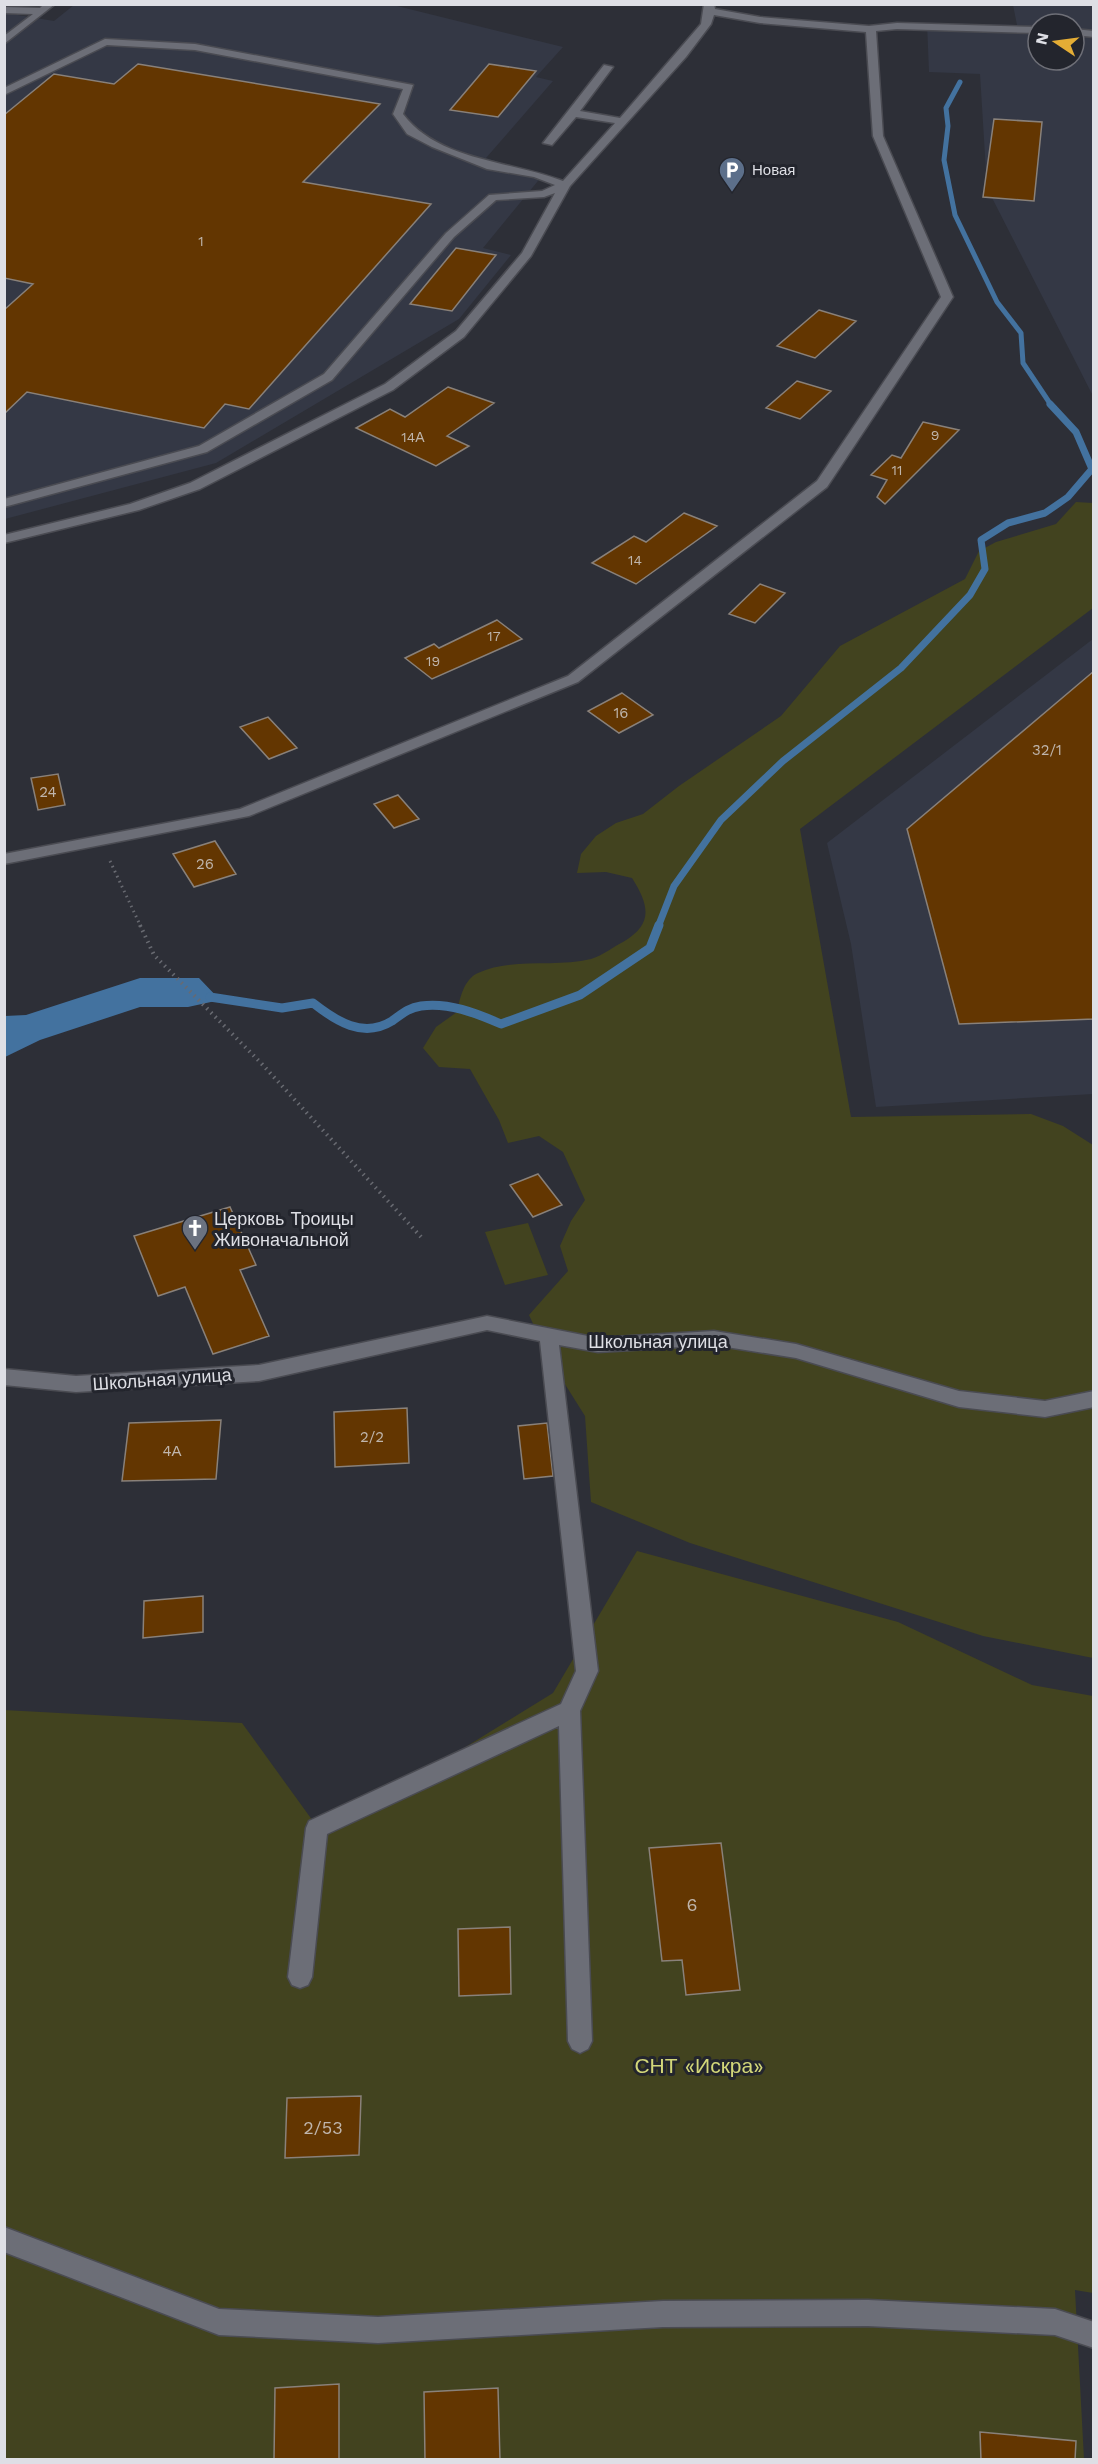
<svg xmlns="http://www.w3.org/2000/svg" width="1098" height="2464" font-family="'Work Sans',sans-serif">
  <rect width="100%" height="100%" fill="#2d2f37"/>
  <path fill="#343845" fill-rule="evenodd" d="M5 5H17L12 14 54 21 74 5H393L563 47 536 77 553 81 486 158 542 176 483 248 511 255 459 319 216 463 5 519Z
    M1013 5H1093V396L987 188 980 74 929 72 927 23 1017 25ZM1038 24H1074V60H1038Z
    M1093 639V1094L876 1107 851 944 827 843Z"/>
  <path fill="#42431f" d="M1076 502 1093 503V608L800 829 851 1117 1031 1114 1063 1126 1093 1145V1658L983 1636 690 1543 591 1502 585 1416 551 1362 529 1315 568 1271 560 1246 571 1221 585 1200 563 1152 539 1136 508 1143 499 1120 470 1069 439 1067 423 1048 436 1027 457 1012C460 998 464 979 478 973 512 957 554 968 591 959 602 956 613 947 623 942 654 924 649 905 632 878L606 872 577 873 581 854 596 836 616 823 643 814 679 786 781 716 840 646 965 579 979 551 996 542 1056 524Z
    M528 1223 548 1275 505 1285 485 1232Z
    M637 1551 898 1622 1032 1685 1093 1696V2293L1075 2290 1084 2459H5L4 1710 242 1723 323 1835 553 1693Z"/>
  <path fill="#43729f" d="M140 978H199L220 1000 188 1007H140L40 1040 5 1057V1016L26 1015Z"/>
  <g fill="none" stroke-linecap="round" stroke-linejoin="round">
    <path stroke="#43729f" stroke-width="5" d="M960 82 946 108 948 126 944 160 955 215 997 302 1021 333 1023 363 1051 405"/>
    <path stroke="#43729f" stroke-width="7" d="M658 927 674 886 721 820 783 761 901 668 970 595 985 569 981 540 1008 523 1045 513 1068 497 1092 469 1076 432 1050 404"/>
    <path stroke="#43729f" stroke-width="9" d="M210 997 282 1008 313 1003C336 1021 363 1039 392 1021 402 1014 408 1008 421 1006 448 1002 476 1013 501 1024L580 995 650 948 659 925"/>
  </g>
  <path fill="#633601" stroke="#89817a" stroke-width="1.5" d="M138 64 380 104 303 182 431 204 249 409 225 404 204 428 27 392 4 414V310L33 284 4 278V115L54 74 114 84Z
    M489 64 536 71 498 117 450 110Z
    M994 119 1042 122 1034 201 983 197Z
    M456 248 496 255 452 311 410 304Z
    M819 310 856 321 815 358 777 346Z
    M797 381 831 391 800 419 766 408Z
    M448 387 494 403 447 436 469 446 436 466 356 428 390 409 405 417Z
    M923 422 959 430 885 504 877 497 887 480 871 475 892 455 901 458Z
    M684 513 717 526 636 584 592 563 634 536 646 542Z
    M760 584 785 593 755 623 729 614Z
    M497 620 522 639 432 679 405 658 434 644 439 648Z
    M1094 671V1019L959 1024 907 829Z
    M622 693 653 715 619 733 588 711Z
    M268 717 297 748 269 759 240 727Z
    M58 774 65 805 38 810 31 778Z
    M398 795 419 819 394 828 374 804Z
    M215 841 236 874 194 887 173 854Z
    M538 1174 562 1205 533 1217 510 1185Z
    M230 1207 256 1265 240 1270 269 1336 213 1354 185 1287 158 1296 134 1236Z
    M407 1408 409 1463 335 1467 334 1412Z
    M221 1420 216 1479 122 1481 129 1423Z
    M547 1423 553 1476 524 1479 518 1426Z
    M203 1596V1632L143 1638 144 1601Z
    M721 1843 740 1990 686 1995 682 1960 662 1961 649 1848Z
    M510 1927 511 1994 459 1996 458 1929Z
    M361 2096 359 2155 285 2158 287 2098Z
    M339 2384V2460H274L275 2388Z
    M498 2388 500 2460H425L424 2392Z
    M980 2432 1076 2441 1075 2460H981Z"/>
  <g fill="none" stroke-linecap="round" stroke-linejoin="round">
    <g stroke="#4a4b52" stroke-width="3">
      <path id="minor" d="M44 4H55L4 44V36L33 14 4 13V7L40 8Z
        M704 4H714L715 9 760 17 869 26 897 23 1038 27V33L897 29 876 31 883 136 953 297 827 487 578 682 249 816 4 864V854L240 809 568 676 817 481 941 297 873 136 866 32 760 23 714 15 711 24 686 57 570 186 531 256 464 337 393 390 200 489 139 510 4 543V535L130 504 190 483 385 384 456 331 522 253 555 193 544 197 496 200 454 237 332 380 207 452 4 507V499L199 446 324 374 446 233 489 195 542 191 555 185 534 177 487 169 432 147 407 134 393 114 403 89 195 50 107 45 4 95V88L105 39 195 44 413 85 403 114C438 161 512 161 563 181L615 123 576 117 552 145 543 143 604 65 613 67 580 111 620 118 701 24Z
        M1074 29 1094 31V37L1074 35Z
        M487 1316 598 1338 714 1331 796 1344 959 1391 1045 1401 1094 1391V1407L1045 1417 959 1407 796 1358 714 1345 598 1352 559 1345 598 1671 580 1711 592 2041 588 2049 580 2053 572 2049 568 2041 559 1726 327 1834 312 1977 308 1985 300 1988 292 1985 288 1977 306 1828 309 1821 561 1704 576 1671 540 1341 487 1330 259 1381 76 1392 4 1385V1369L76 1376 259 1365Z
        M4 2227 219 2309 378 2317 663 2301 868 2300 1055 2309 1094 2322V2348L1055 2335 868 2326 663 2327 378 2343 219 2335 4 2252Z"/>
    </g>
    <path stroke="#686a71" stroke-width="3" stroke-dasharray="1.5 4" stroke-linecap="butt" d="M110 861 141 927"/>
    <path stroke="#686a71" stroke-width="4" stroke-dasharray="1.5 4.5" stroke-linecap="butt" d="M140 925 154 955 260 1062 422 1238"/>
    <use href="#minor" fill="#6c6e77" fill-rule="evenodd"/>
  </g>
  <defs>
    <g id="parking-pin" transform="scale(1.35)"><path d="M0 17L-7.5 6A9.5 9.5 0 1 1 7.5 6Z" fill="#5c6f8a" stroke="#23252d"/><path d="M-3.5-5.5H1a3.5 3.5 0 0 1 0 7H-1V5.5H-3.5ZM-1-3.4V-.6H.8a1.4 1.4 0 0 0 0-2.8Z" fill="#fff"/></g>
    <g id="church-pin" transform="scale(1.35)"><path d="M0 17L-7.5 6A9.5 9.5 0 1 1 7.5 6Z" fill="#6b7280" stroke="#23252d"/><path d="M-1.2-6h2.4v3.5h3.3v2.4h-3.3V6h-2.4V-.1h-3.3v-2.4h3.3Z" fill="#fff"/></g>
  </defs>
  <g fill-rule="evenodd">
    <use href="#parking-pin" x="732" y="170"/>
    <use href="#church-pin" x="195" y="1228"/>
  </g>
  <g text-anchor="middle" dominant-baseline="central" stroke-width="6" stroke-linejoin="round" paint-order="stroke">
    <g font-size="14" fill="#bfb5ac">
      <text x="201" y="241">1</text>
      <text x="935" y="435">9</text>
      <text x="413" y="437">14А</text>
      <text x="897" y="470">11</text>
      <text x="635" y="560">14</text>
      <text x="494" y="636">17</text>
      <text x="433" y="661">19</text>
    </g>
    <g font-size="15" fill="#dedfe5" stroke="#23252d" text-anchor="start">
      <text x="752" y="170">Новая</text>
    </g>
    <g font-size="15" fill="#bfb5ac">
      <text x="621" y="713">16</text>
      <text x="1047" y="750">32/1</text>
      <text x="48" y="792">24</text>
      <text x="205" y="864">26</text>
      <text x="372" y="1437">2/2</text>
      <text x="172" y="1451">4А</text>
    </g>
    <g font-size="18" fill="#dedfe5" stroke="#23252d" text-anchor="start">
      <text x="214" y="1218">Церковь Троицы<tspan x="214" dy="21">Живоначальной</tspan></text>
    </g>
    <g font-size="18" fill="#dedfe5" stroke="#23252d">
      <text x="658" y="1341">Школьная улица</text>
      <text transform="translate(162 1379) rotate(-4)">Школьная улица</text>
    </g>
    <g font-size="18" fill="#bfb5ac">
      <text x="692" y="1904">6</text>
      <text x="323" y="2127">2/53</text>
    </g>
    <g font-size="21" fill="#d3d779" stroke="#23252d">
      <text x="699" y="2065">СНТ «Искра»</text>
    </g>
  </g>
  <rect width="1098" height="2464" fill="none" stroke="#dedfe5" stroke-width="12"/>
  <g transform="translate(1056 42) rotate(283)"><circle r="28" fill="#23252d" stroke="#6e6f77" stroke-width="1.5"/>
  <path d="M0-4.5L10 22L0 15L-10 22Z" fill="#e4ad35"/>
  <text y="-9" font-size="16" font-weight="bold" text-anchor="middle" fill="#dedfe5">N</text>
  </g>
</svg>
